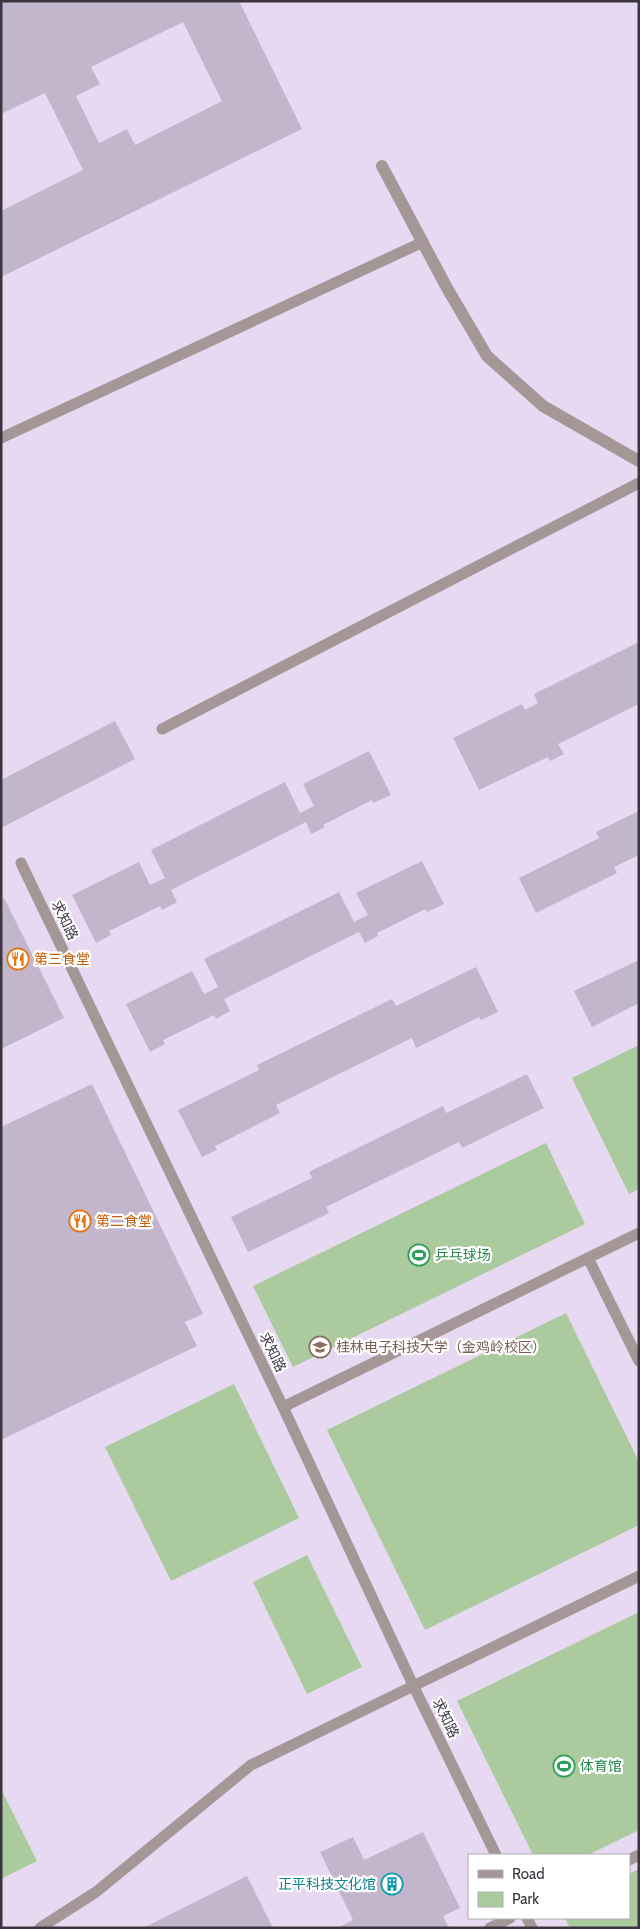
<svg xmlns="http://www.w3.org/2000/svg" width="640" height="1929" font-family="Cabin,'Noto Sans SC',sans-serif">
  <rect width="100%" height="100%" fill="#e6d9f1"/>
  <path fill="#abca9e" d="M639 1045V1189L629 1194 572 1078Z
    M546 1143 585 1224 293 1367 253 1286Z
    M566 1313 639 1462V1525L425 1630 327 1430Z
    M234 1384 299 1518 171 1581 105 1447Z
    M307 1555 362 1667 307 1694 253 1582Z
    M639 1612V1830L588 1855H533L457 1701Z
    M1 1789 37 1861 1 1879Z
    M639 1869V1928H570L565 1918H629V1874Z"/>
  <path fill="#c2b6cd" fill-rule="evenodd" d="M1 1H239L302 129 1 277V211L83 170 45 93 1 114ZM183 22 222 101 135 145 127 129 99 143 76 96 100 84 91 67Z
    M639 642V704L558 744 564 754 550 761 548 757 479 790 453 738 522 704 525 710 538 703 534 694Z
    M115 721 135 759 1 828V780Z
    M369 751 391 795 373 803 372 800 323 825 325 827 311 834 306 822 171 890 177 902 162 910 160 906 109 931 111 935 96 943 72 895 139 862 150 885 165 878 151 850 285 782 300 813 314 806 303 784Z
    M639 811V855L614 867 617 873 536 913 519 878 599 838 596 832Z
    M422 861 444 904 427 912 425 909 377 933 378 936 365 943 359 932 224 999 230 1011 216 1019 214 1015 163 1040 165 1044 150 1052 126 1004 192 971 204 994 218 987 204 959 339 892 354 922 368 915 356 893Z
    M4 898 64 1018 1 1049V900Z
    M639 960V1003L592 1027 574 991Z
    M476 967 498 1012 481 1020 479 1017 416 1048 412 1038 276 1105 280 1113 215 1146 217 1150 202 1157 178 1110 259 1070 257 1065 392 999 396 1006Z
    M527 1074 544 1108 462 1148 459 1142 326 1207 329 1213 248 1252 231 1217 312 1178 309 1172 443 1106 446 1113Z
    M92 1084 203 1314 185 1322 197 1346 1 1440V1127Z
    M423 1832 460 1908 443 1916 449 1928H337L353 1920 320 1852 353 1837 364 1860Z
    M247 1876 273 1928H143Z"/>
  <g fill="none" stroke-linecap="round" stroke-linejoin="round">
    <path stroke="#a59798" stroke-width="11" d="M1 438 423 242
      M162 729 639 483
      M21 863 283 1407 413 1685 496 1855
      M588 1258 639 1361
      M283 1407 639 1233
      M629 1860 639 1855
      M527 1918 532 1928
      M40 1928 96 1892 251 1765 639 1576
      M490 1928 510 1918"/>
    <path stroke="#a59798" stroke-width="12" d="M382 166 447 288 487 356 543 406 639 461"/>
  </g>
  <defs>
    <g id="restaurant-ring" transform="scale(1.125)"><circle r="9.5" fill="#fff" stroke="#e8710a" stroke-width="1.5"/><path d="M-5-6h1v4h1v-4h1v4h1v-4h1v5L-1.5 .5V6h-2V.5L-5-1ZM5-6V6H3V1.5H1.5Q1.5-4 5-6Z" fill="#e8710a"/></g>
    <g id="stadium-ring" transform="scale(1.125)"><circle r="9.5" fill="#fff" stroke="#2e9e5b" stroke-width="1.5"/><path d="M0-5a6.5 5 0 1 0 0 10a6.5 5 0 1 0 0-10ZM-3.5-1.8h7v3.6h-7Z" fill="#2e9e5b"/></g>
    <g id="university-ring" transform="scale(1.125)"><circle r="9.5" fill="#fff" stroke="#8d6e63" stroke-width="1.5"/><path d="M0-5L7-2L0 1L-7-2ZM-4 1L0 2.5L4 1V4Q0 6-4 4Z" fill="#8d6e63"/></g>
    <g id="building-ring" transform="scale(1.125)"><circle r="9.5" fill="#fff" stroke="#0f9aa8" stroke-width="1.5"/><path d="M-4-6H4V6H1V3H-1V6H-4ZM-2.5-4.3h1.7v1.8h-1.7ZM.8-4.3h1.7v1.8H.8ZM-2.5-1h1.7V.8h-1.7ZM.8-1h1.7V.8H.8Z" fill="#0f9aa8"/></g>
  </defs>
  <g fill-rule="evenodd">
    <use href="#restaurant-ring" x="18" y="959"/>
    <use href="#restaurant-ring" x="80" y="1221"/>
    <use href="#stadium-ring" x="419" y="1255"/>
    <use href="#university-ring" x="320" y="1347"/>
    <use href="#stadium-ring" x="564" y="1766"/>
    <use href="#building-ring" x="392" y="1884"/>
  </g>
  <g text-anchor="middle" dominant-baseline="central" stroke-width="4.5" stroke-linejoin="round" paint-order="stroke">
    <g font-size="14" fill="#3a353e" stroke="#fff">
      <text transform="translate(65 920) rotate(64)">求知路</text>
      <text transform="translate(273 1352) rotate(64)">求知路</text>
      <text transform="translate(446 1718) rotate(64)">求知路</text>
    </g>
    <g font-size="14" fill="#c56008" stroke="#fff" text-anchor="start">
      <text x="34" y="959">第三食堂</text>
      <text x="96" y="1221">第二食堂</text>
    </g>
    <g font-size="14" fill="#27864d" stroke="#fff" text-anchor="start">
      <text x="435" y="1255">乒乓球场</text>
      <text x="580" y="1766">体育馆</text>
    </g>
    <g font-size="14" fill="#785e54" stroke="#fff" text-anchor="start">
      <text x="336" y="1347">桂林电子科技大学（金鸡岭校区）</text>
    </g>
    <g font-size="14" fill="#0d838f" stroke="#fff" text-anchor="end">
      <text x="376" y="1884">正平科技文化馆</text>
    </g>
  </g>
  <rect width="640" height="1929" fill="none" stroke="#3a353e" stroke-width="5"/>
  <rect x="468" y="1854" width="162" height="65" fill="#ffffff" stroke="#b0aeb2"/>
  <rect x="478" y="1870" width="25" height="8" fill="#a59798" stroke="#b0aeb2"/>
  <text x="512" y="1879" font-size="15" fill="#3a353e">Road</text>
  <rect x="478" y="1892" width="25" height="15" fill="#abca9e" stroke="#b0aeb2"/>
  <text x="512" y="1904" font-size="15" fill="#3a353e">Park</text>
</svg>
